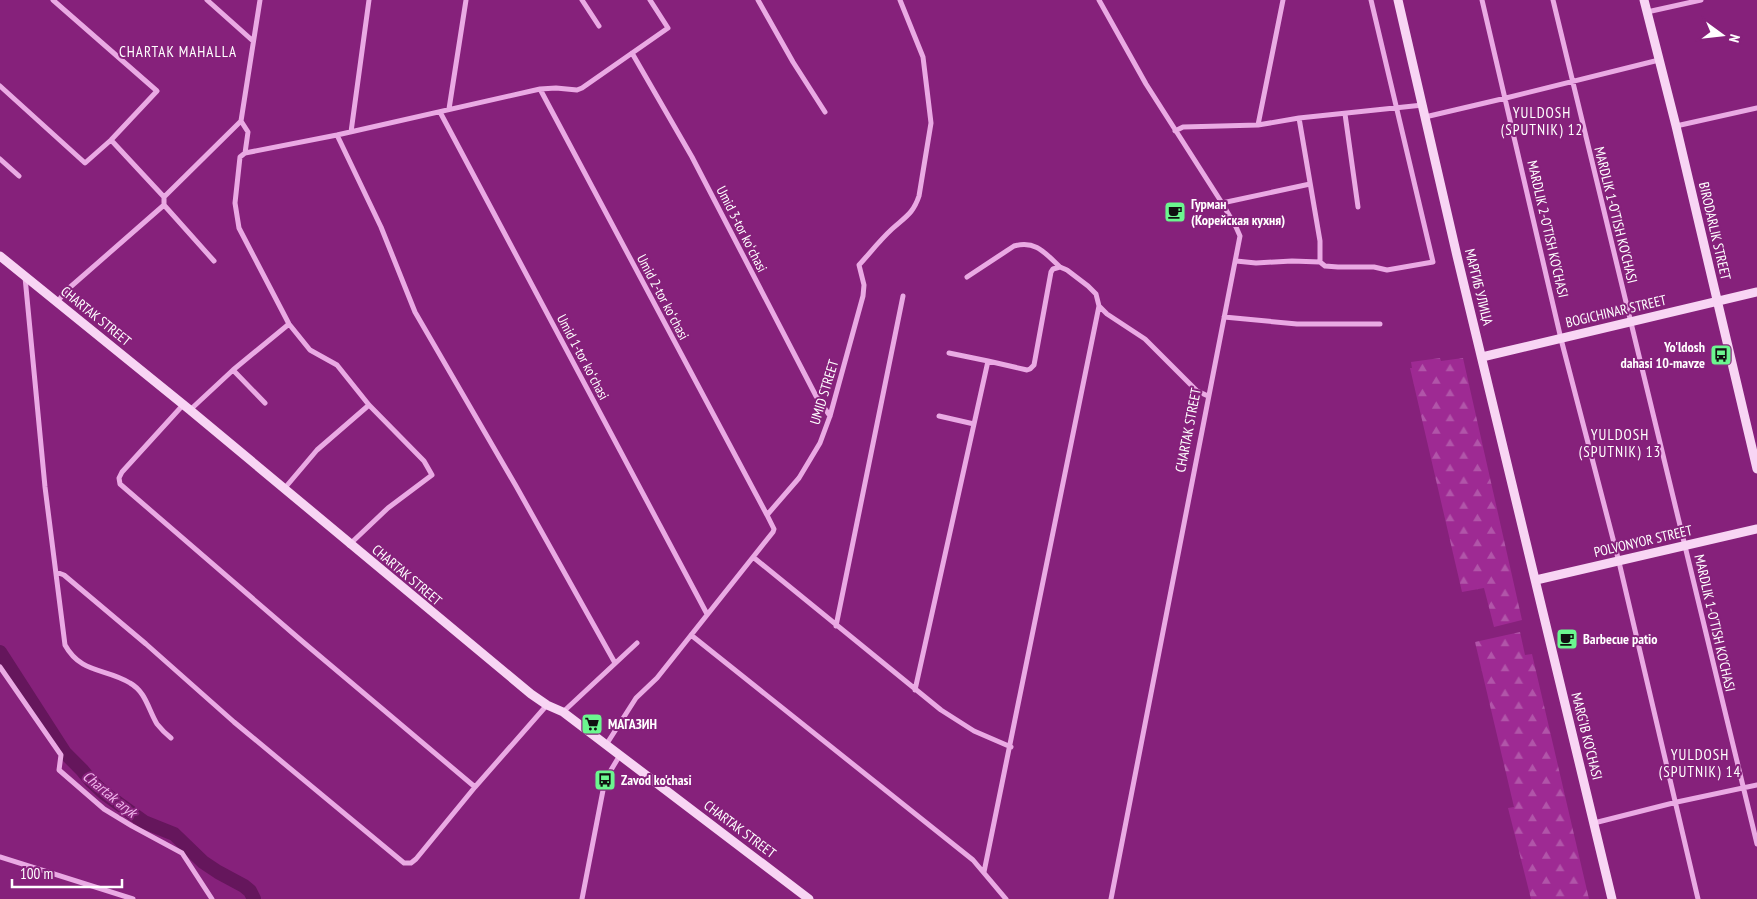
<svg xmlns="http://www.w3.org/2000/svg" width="1757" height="899" font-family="'PT Sans Narrow',sans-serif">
  <defs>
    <pattern id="forest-firs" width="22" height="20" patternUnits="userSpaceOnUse" patternTransform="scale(1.25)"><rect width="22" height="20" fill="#9e2a93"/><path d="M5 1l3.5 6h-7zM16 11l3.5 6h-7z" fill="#b155a9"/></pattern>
  </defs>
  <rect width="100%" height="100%" fill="#86217b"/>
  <path fill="url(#forest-firs)" d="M1440 358 1441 361 1463 358 1522 620 1494 627 1484 588 1462 592 1410 368H1412L1411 362Z
    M1520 632 1525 655 1532 654 1589 899H1531L1508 808 1514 807 1475 642Z"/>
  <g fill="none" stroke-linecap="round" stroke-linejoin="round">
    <path stroke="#65165c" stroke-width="14" d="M0 652 65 753 82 770 91 781 104 793 144 822 174 834 203 862 218 872 244 886 250 891 254 899"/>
    <path stroke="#eaaae4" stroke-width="5" d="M207 0 253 41
      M260 0 241 121 248 132 245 153 240 157 235 203 239 228 289 324 310 350 337 365 369 405 424 461 432 475 388 508 349 545
      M582 0 599 26
      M758 0 793 62 825 112
      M1099 0 1146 84 1222 203 1236 227 1240 236 1111 899
      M1482 0 1561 339 1619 562 1698 899
      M1553 0 1757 844
      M1647 12 1701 0
      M632 53 692 157 816 396 830 416
      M0 86 85 163 111 140 157 91 53 0
      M540 89 767 515
      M449 109 466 0
      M440 112 707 614
      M1345 114 1358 207
      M1425 117 1506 98 1659 60
      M1299 118 1320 241V262
      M1258 125 1283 0
      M1676 126 1757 108
      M1175 131 1183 127 1258 125 1299 118 1423 105
      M351 132 369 0
      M337 135 381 227 415 312 516 486 615 663
      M111 140 164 197
      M245 153 337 135 540 89 556 88 577 90 582 88 668 28 650 0
      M0 159 19 176
      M1222 203 1310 184
      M164 205 214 261
      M1236 261 1256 263 1292 261 1320 262 1325 266 1338 267H1374L1387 270 1433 262 1371 0
      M25 277 45 487 65 645C81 674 106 668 130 683 146 692 148 709 157 724 161 729 166 734 171 738
      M967 277 1014 246C1036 240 1045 253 1060 267
      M57 302 68 289 164 205V197L241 121
      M1224 317 1297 324H1380
      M949 353 988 361
      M233 370 265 403
      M183 405 122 472 119 478 120 484 303 642 475 787
      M190 410 233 370 289 324
      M939 416 974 424
      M284 489 317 450 369 405
      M753 557 941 710 974 731 1011 747
      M56 572 64 575 146 644 234 722 404 863H411L416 859 475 787 547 705
      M836 626 903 296
      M691 635 973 860 1006 899
      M0 667 61 755 59 770 104 809 132 826 182 853 212 899
      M915 690 988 361 1027 370 1030 369 1034 365 1051 272 1053 269 1060 267 1067 270 1088 286 1096 294 1099 306 1107 314 1145 339 1197 391 1208 396
      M563 712 637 643
      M606 745 636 698 657 678 773 532 774 529 767 515 799 478 820 443 830 416 863 296 864 285 859 265C870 253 880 240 892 229 905 217 913 214 919 196L931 123 928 98 923 57 900 0
      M1594 823 1677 802 1757 785
      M0 857 133 899
      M984 872 1099 306
      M582 899 605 780 620 755"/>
    <path stroke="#f8d5f4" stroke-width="9" d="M1398 0 1457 256 1612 899
      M1644 0 1676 126 1757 469
      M0 256 190 410 531 694 547 705 563 712 809 899
      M1482 357 1757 292
      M1536 580 1757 529"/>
  </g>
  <defs>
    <g id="cafe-square" transform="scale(1.125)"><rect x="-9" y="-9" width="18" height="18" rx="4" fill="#6bf78f" stroke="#86217b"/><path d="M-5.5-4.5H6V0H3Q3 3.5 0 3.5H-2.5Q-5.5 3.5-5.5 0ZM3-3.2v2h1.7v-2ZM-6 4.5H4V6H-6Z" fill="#111"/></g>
    <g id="bus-square" transform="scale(1.125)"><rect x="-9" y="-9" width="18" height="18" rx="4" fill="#6bf78f" stroke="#86217b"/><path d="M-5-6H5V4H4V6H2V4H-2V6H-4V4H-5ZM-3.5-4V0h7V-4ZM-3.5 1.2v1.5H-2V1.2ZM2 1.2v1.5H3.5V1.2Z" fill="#111"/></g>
    <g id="supermarket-square" transform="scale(1.125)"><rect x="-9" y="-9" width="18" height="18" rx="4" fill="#6bf78f" stroke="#86217b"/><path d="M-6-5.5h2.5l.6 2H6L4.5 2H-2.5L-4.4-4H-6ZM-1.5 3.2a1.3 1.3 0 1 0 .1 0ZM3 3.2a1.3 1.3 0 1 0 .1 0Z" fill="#111"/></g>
  </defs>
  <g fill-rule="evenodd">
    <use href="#cafe-square" x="1175" y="212"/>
    <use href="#bus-square" x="1721" y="355"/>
    <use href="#cafe-square" x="1567" y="639"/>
    <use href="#supermarket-square" x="592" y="724"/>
    <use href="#bus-square" x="605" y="780"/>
  </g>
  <g text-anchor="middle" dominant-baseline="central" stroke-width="4" stroke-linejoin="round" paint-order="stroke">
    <g font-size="14" font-weight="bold" fill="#fff" stroke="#86217b" text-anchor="start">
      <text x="1191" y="204">Гурман<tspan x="1191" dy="16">(Корейская кухня)</tspan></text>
      <text x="1705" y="347" text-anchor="end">Yo'ldosh<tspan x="1705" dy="16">dahasi 10-mavze</tspan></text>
      <text x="1583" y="639">Barbecue patio</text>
      <text x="608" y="724">МАГАЗИН</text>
      <text x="621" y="780">Zavod ko'chasi</text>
    </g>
    <g font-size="14" fill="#fff" stroke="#86217b">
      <text transform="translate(1616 215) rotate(76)">MARDLIK 1-O'TISH KO'CHASI</text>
      <text transform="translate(742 229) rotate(63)">Umid 3-tor koʻchasi</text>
      <text transform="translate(1548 229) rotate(77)">MARDLIK 2-O'TISH KO'CHASI</text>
      <text transform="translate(1715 231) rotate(77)">BIRODARLIK STREET</text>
      <text transform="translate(1479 287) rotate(76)">МАРГИБ УЛИЦА</text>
      <text transform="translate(663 297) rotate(62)">Umid 2-tor koʻchasi</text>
      <text transform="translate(1616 311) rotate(-13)">BOGICHINAR STREET</text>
      <text transform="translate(96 316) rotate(39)">CHARTAK STREET</text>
      <text transform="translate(583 357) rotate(62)">Umid 1-tor koʻchasi</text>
      <text transform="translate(824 392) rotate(-73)">UMID STREET</text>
      <text transform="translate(1188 430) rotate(-79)">CHARTAK STREET</text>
      <text transform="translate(1643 541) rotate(-13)">POLVONYOR STREET</text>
      <text transform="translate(407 575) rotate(40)">CHARTAK STREET</text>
      <text transform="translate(1715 623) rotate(77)">MARDLIK 1-O'TISH KO'CHASI</text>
      <text transform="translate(1587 736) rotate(76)">MARG‘IB KO‘CHASI</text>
      <text transform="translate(740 829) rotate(37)">CHARTAK STREET</text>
    </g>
    <g font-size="15" letter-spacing="1" fill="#fff" stroke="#86217b">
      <text x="178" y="51">CHARTAK MAHALLA</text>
      <text x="1542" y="112">YULDOSH<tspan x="1542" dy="17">(SPUTNIK) 12</tspan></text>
      <text x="1620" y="434">YULDOSH<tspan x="1620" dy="17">(SPUTNIK) 13</tspan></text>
      <text x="1700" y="754">YULDOSH<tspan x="1700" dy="17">(SPUTNIK) 14</tspan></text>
    </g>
    <g font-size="15" font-style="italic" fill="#f1b6ec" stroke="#86217b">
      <text transform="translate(110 794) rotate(39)">Chartak aryk</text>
    </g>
  </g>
  <g transform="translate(1722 35) rotate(105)" stroke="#86217b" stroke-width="4" paint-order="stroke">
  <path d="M0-4L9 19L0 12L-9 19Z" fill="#ffffff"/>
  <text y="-8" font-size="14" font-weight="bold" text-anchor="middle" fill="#ffffff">N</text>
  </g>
  <path d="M12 879v8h110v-8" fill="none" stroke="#ffffff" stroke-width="2.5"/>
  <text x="20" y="879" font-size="15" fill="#ffffff" stroke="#86217b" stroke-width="4" paint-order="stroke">100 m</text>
</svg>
